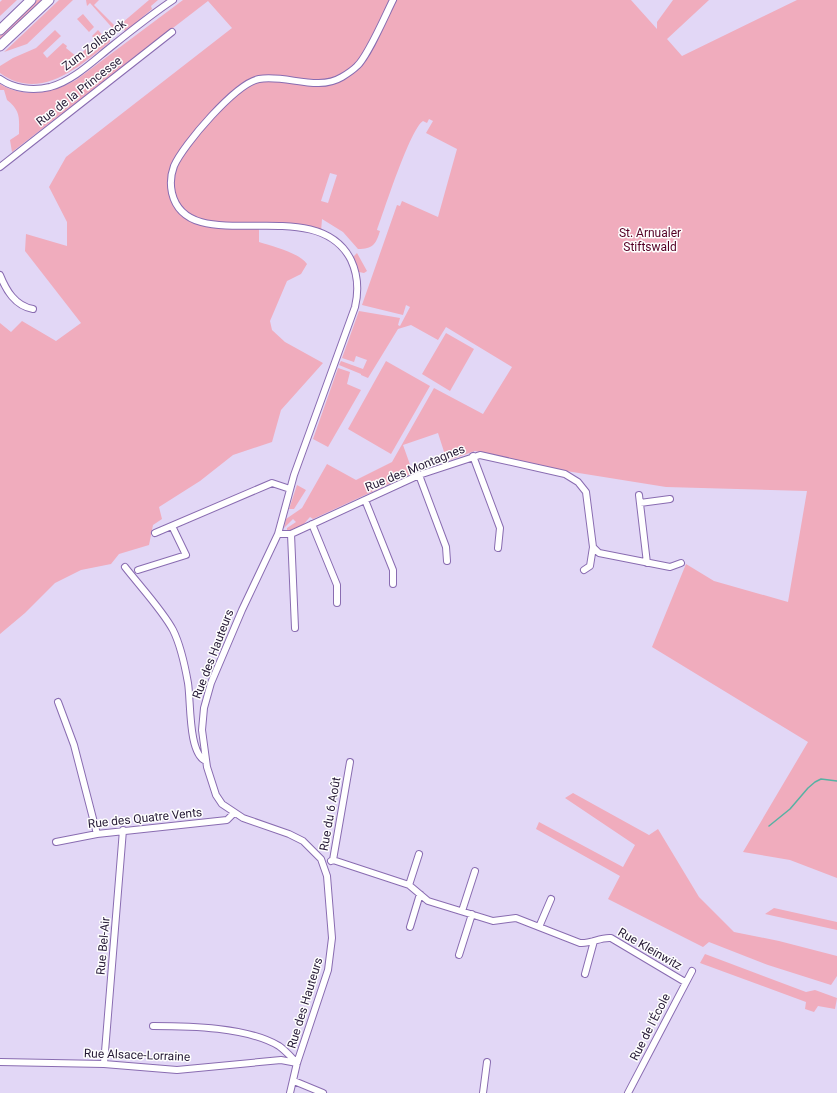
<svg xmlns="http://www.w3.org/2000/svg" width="837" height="1093" font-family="Roboto,sans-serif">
  <rect width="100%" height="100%" fill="#e2d7f6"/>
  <path fill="#f0acbd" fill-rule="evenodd" d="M2 0H17L0 16V2Z
    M37 0H44L0 41V36Z
    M59 0H73L27 44 4 52Z
    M86 0H99L94 5 115 26 117 32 115 36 114 35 116 32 90 3 87 6Z
    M149 0H158L151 6 152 9 125 32 122 23Z
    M183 0H631L657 29V22L673 0H709L667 39 682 56 797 0H837V878L790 860 743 852 808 742 652 647 686 564 714 581 788 602 807 491 666 487 560 470 475 451 447 461 438 433 403 445 413 473 313 519 310 517 303 525 287 532V528L296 522 293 519 284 528 286 519 302 508 327 464 356 480 392 462 434 388 483 414 512 367 446 327 438 340 411 325 398 329 368 378 361 375V374L339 365 341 361 363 369 367 360 356 356 354 362 342 358 359 311 400 318 398 325 400 326 410 307 406 305 403 315 362 305 397 205 400 206 402 201 438 217 457 149 426 133 433 121 429 119 427 123 423 121C410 129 384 211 377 230L380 231C376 244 373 249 358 249L343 232 322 219 321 232 259 226V242C272 246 300 253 307 264L301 274 287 281 270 321 272 330 285 342 323 363 281 410 272 442 233 455 200 481 159 507 162 519 153 525 149 545 119 554 111 564 81 570 55 583 25 613 0 634V323L11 332 22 321 56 341 81 323 25 251 26 234 67 246V222L49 187 66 157 232 28 208 1 12 152 10 140 19 134C19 118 21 111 7 100L4 90H0V84C25 99 52 93 76 80ZM330 173 337 175 328 203 321 201Z
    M83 14 94 27 89 32 77 19Z
    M55 30 61 36 43 53 47 58 63 43 67 46 66 48 77 57 96 40 92 36 98 30 107 40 110 38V42C79 67 40 102 0 73V66L13 58 36 48Z
    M357 253 367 271 364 273 359 272 353 257Z
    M446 333 474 349 450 391 422 374Z
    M386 361 430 386 391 454 348 429Z
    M338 368 350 372 347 384 361 390 328 447 313 439Z
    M297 485 306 490 294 509H289Z
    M573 793 649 835 658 829 699 897 734 932 779 941 837 956V976L831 985 768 965 709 942 703 947 608 899 620 876 536 829 539 822 623 867 635 845 565 798Z
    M774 908 837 922V930L765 914Z
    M705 954 806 992 815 990 837 998 835 1009 818 1006 814 1012 805 1009 806 1002 700 963Z"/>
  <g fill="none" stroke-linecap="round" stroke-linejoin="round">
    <path stroke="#57b1a3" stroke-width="1.5" d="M769 826 790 809 808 788 815 782 821 779 837 781"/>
    <g stroke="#896cb1" stroke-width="8">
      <path id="minor" d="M0 79C14 89 33 91 50 87 73 81 93 61 112 46 132 30 152 14 173 0
        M0 167 172 32
        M0 275C6 290 15 306 33 309
        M473 456 500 528 498 548
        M419 475 446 547 447 561
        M639 495 647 563
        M365 500 393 570V584
        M640 503 670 499
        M312 524 337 585V603
        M155 533 272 483 290 489
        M278 534H291L419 475 480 455 565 474 578 482 586 492 593 547 599 553 670 567 681 563
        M291 534 295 628
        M125 567C139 585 163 611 173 630 181 646 185 666 188 683 191 701 188 754 206 761
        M138 570 186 555 172 526
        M584 570 590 566 593 547
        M58 702 74 745 97 834
        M56 842 97 834 227 820 234 813
        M333 860 409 885 428 901 493 921 516 918 580 943C591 944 600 937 611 938L685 982
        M331 861 333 860 350 762
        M409 885 419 854
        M462 911 475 871
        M410 927 420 894
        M539 927 551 899
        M459 955 472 914
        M585 974 594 941
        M153 1026C190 1026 247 1027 279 1046 286 1051 291 1057 297 1063
        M0 1062 104 1064 177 1070 281 1060 297 1063
        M104 1064 123 830
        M294 1081 323 1093
        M290 1093 297 1063 328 970 332 938 327 876 321 859 303 841 289 834 243 818 222 804 216 795 207 767 202 730 204 708 211 683 242 610 278 534 294 475 355 307C359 290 358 275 351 260 316 190 188 261 172 193 170 184 171 174 174 166 183 145 236 83 259 79 286 74 317 92 342 77 347 74 353 70 357 66 368 56 385 16 393 0
        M483 1093 487 1062
        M628 1093 692 971"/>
    </g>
    <g stroke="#896cb1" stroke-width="11">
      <path id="highway" d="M0 30 31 0
        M0 46 49 0"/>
    </g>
    <use href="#minor" stroke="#fff" stroke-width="6"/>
    <use href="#highway" stroke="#fff" stroke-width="9"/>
  </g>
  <g text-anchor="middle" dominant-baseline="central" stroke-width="3" stroke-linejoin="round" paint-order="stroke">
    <g font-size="12" fill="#251935" stroke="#fefefe">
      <text transform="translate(94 45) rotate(-37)">Zum Zollstock</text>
      <text transform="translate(79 91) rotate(-38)">Rue de la Princesse</text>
      <text transform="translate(415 468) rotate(-22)">Rue des Montagnes</text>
      <text transform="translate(213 654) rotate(-69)">Rue des Hauteurs</text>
      <text transform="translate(330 814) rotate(-80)">Rue du 6 Août</text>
      <text transform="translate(145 818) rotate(-6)">Rue des Quatre Vents</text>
      <text transform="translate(103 946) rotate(-85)">Rue Bel-Air</text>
      <text transform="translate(650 949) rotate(30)">Rue Kleinwitz</text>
      <text transform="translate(305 1003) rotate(-73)">Rue des Hauteurs</text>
      <text transform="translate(650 1027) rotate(-63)">Rue de l'École</text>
      <text transform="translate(137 1055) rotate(2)">Rue Alsace-Lorraine</text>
    </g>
    <g font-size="12" fill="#540025" stroke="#fefefe">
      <text x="650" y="233">St. Arnualer<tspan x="650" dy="14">Stiftswald</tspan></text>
    </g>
  </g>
</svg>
